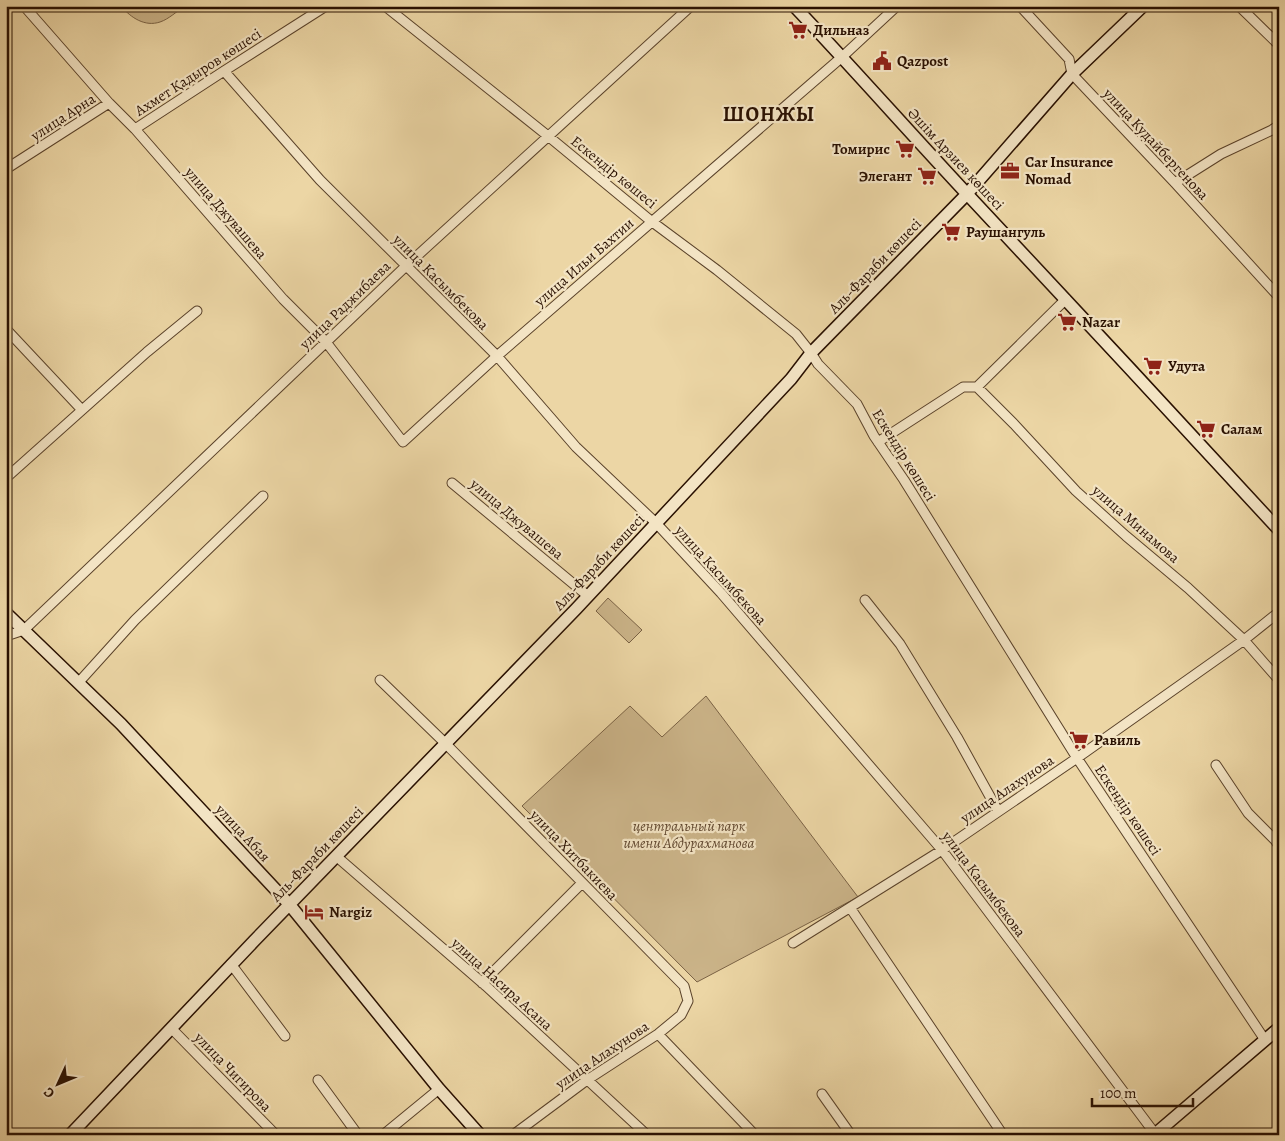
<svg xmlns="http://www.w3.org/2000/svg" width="1285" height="1141" font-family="Alegreya,serif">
  <rect width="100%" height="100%" fill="#ecd6a5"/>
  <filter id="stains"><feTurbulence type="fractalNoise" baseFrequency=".004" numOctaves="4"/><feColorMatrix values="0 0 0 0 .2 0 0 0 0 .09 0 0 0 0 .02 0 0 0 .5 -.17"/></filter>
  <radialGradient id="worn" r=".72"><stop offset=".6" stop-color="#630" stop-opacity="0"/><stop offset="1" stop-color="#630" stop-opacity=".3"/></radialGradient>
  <path fill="#cbb489" stroke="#7a6245" d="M121 6H185C177 11 169 19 160 22 145 27 131 18 121 6Z
    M608 598 642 630 629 643 596 611Z
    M706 696 858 897 697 982 522 806 630 706 662 737Z"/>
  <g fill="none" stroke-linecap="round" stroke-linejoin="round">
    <g stroke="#5a422a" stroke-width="11">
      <path id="street" d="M24 6 109 103 135 129 283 299 326 342 403 442 497 356 842 57 897 6
        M385 6 548 136 651 221 717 270 796 334 811 353 818 364 857 404 874 436 904 480 1077 758 1265 1040
        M1020 6 1069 59 1072 74 1175 183 1279 297
        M1239 6 1279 45
        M224 71 320 180 497 356 576 447 656 523 721 593 942 850 1156 1135
        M135 129 224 71 326 6
        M6 169 109 103
        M1175 183 1221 154 1272 130 1279 125
        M6 329 82 410
        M977 387 1014 424 1076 491 1126 536 1188 588 1244 640 1279 680
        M878 442 963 387H977L1066 299
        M6 478 147 352 197 311
        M452 483 588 596
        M865 600 900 644 957 737 998 811
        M6 636 24 630 406 266 691 6
        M380 680 445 743 684 986 688 1001 681 1015 658 1034 587 1080 513 1135
        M79 682 135 620 263 496
        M1216 765 1248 813 1275 840 1279 846
        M336 856 486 986 647 1135
        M851 909 1003 1135
        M793 943 942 850 1077 758 1244 640 1279 612
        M231 964 285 1036
        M482 983 582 883
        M171 1028 276 1135
        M658 1034 755 1135
        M318 1080 358 1135
        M822 1094 851 1135
        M383 1135 439 1089"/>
    </g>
    <g stroke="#291001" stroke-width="14">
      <path id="secondary" d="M794 6C853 68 910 133 968 195 1072 306 1176 418 1279 530
        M6 613 121 724 289 904 439 1089 480 1135
        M70 1135 254 941 576 609 791 379 811 353 967 194 1072 74 1143 6
        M1154 1135 1279 1028"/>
    </g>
    <use href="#street" stroke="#f3e4c4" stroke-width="9"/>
    <use href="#secondary" stroke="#f3e4c4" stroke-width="11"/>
  </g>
  <defs>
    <g id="supermarket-bare" transform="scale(1.5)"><path d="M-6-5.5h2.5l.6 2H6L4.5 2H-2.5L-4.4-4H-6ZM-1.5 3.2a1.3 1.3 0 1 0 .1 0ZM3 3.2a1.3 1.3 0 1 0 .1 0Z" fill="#8f2418" stroke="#f3e4c4" stroke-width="2.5" paint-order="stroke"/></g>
    <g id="civic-bare" transform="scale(1.5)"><path d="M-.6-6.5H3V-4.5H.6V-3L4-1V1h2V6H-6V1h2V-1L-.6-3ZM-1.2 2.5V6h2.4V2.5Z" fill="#8f2418" stroke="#f3e4c4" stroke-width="2.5" paint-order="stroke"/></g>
    <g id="office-bare" transform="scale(1.5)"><path d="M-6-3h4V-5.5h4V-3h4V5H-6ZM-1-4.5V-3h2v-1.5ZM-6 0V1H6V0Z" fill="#8f2418" stroke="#f3e4c4" stroke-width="2.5" paint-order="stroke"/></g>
    <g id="hotel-bare" transform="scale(1.5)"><path d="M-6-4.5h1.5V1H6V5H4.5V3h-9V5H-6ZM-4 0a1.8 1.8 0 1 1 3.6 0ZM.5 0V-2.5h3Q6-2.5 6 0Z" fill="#8f2418" stroke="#f3e4c4" stroke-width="2.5" paint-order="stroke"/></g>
  </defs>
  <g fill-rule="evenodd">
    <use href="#supermarket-bare" x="798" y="30"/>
    <use href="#civic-bare" x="882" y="61"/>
    <use href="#supermarket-bare" x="905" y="149"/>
    <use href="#office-bare" x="1010" y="171"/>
    <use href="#supermarket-bare" x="927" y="176"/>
    <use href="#supermarket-bare" x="951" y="232"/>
    <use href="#supermarket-bare" x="1067" y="322"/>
    <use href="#supermarket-bare" x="1153" y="366"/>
    <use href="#supermarket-bare" x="1206" y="429"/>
    <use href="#supermarket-bare" x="1079" y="740"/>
    <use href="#hotel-bare" x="314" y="912"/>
  </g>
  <g text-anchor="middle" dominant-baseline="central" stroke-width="4.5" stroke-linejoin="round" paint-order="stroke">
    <g font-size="15" font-weight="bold" fill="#291001" stroke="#f3e4c4" text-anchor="start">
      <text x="813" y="30">Дильназ</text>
      <text x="897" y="61">Qazpost</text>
      <text x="890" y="149" text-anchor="end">Томирис</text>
      <text x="1025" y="162">Car Insurance<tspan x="1025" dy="17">Nomad</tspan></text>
      <text x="912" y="176" text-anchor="end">Элегант</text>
      <text x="966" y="232">Раушангуль</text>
      <text x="1082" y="322">Nazar</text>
      <text x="1168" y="366">Удута</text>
      <text x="1221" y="429">Салам</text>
      <text x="1094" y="740">Равиль</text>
      <text x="329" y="912">Nargiz</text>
    </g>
    <g font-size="15" fill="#291001" stroke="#f3e4c4">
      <text transform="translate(198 72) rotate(-33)">Ахмет Қадыров көшесі</text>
      <text transform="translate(63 117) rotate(-33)">улица Арна</text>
      <text transform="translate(1156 144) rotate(47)">улица Кудайбергенова</text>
      <text transform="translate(956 159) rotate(47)">Әшім Арзиев көшесі</text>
      <text transform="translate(614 172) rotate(39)">Ескендір көшесі</text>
      <text transform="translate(226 213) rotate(49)">улица Джувашева</text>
      <text transform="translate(584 262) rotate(-41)">улица Ильи Бахтии</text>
      <text transform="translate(875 266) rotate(-46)">Аль-Фараби көшесі</text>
      <text transform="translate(441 282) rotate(45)">улица Касымбекова</text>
      <text transform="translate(345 305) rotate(-44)">улица Раджибаева</text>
      <text transform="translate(904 455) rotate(58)">Ескендір көшесі</text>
      <text transform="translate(517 519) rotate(40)">улица Джувашева</text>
      <text transform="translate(1136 524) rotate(41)">улица Минамова</text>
      <text transform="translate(599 562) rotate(-47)">Аль-Фараби көшесі</text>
      <text transform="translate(721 575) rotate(48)">улица Касымбекова</text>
      <text transform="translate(1007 789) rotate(-34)">улица Алахунова</text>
      <text transform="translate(1128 810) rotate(56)">Ескендір көшесі</text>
      <text transform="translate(243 833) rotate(47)">улица Абая</text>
      <text transform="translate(317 854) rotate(-46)">Аль-Фараби көшесі</text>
      <text transform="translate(574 855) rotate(46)">улица Хитбакиева</text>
      <text transform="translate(984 884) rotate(53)">улица Касымбекова</text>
      <text transform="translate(502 984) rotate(42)">улица Насира Асана</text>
      <text transform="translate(602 1055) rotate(-34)">улица Алахунова</text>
      <text transform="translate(233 1072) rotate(46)">улица Чигирова</text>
    </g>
    <g font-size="15" font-style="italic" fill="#624931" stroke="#f3e4c4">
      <text x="689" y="826">центральный парк<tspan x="689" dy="17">имени Абдурахманова</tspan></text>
    </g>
    <g font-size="20" font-weight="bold" letter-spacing="1" fill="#291001" stroke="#f3e4c4">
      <text x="769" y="114">ШОНЖЫ</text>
    </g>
  </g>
  <rect width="1285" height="1141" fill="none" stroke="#ecd6a5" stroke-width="25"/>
  <rect x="8" y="8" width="1270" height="1126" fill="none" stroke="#291001" stroke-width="2.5"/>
  <rect x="12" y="12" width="1260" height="1116" fill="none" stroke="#291001"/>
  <g transform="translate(58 1084) rotate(226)" stroke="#f3e4c4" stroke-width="4" paint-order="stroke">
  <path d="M0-4L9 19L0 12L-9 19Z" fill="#291001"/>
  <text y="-8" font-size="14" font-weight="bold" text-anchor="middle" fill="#291001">С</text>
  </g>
  <path d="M1092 1098v8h101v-8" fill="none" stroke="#291001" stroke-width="2.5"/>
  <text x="1100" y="1098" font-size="15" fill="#291001" stroke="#f3e4c4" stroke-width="4" paint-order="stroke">100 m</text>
  <rect width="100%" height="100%" filter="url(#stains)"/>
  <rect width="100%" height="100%" fill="url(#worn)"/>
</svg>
